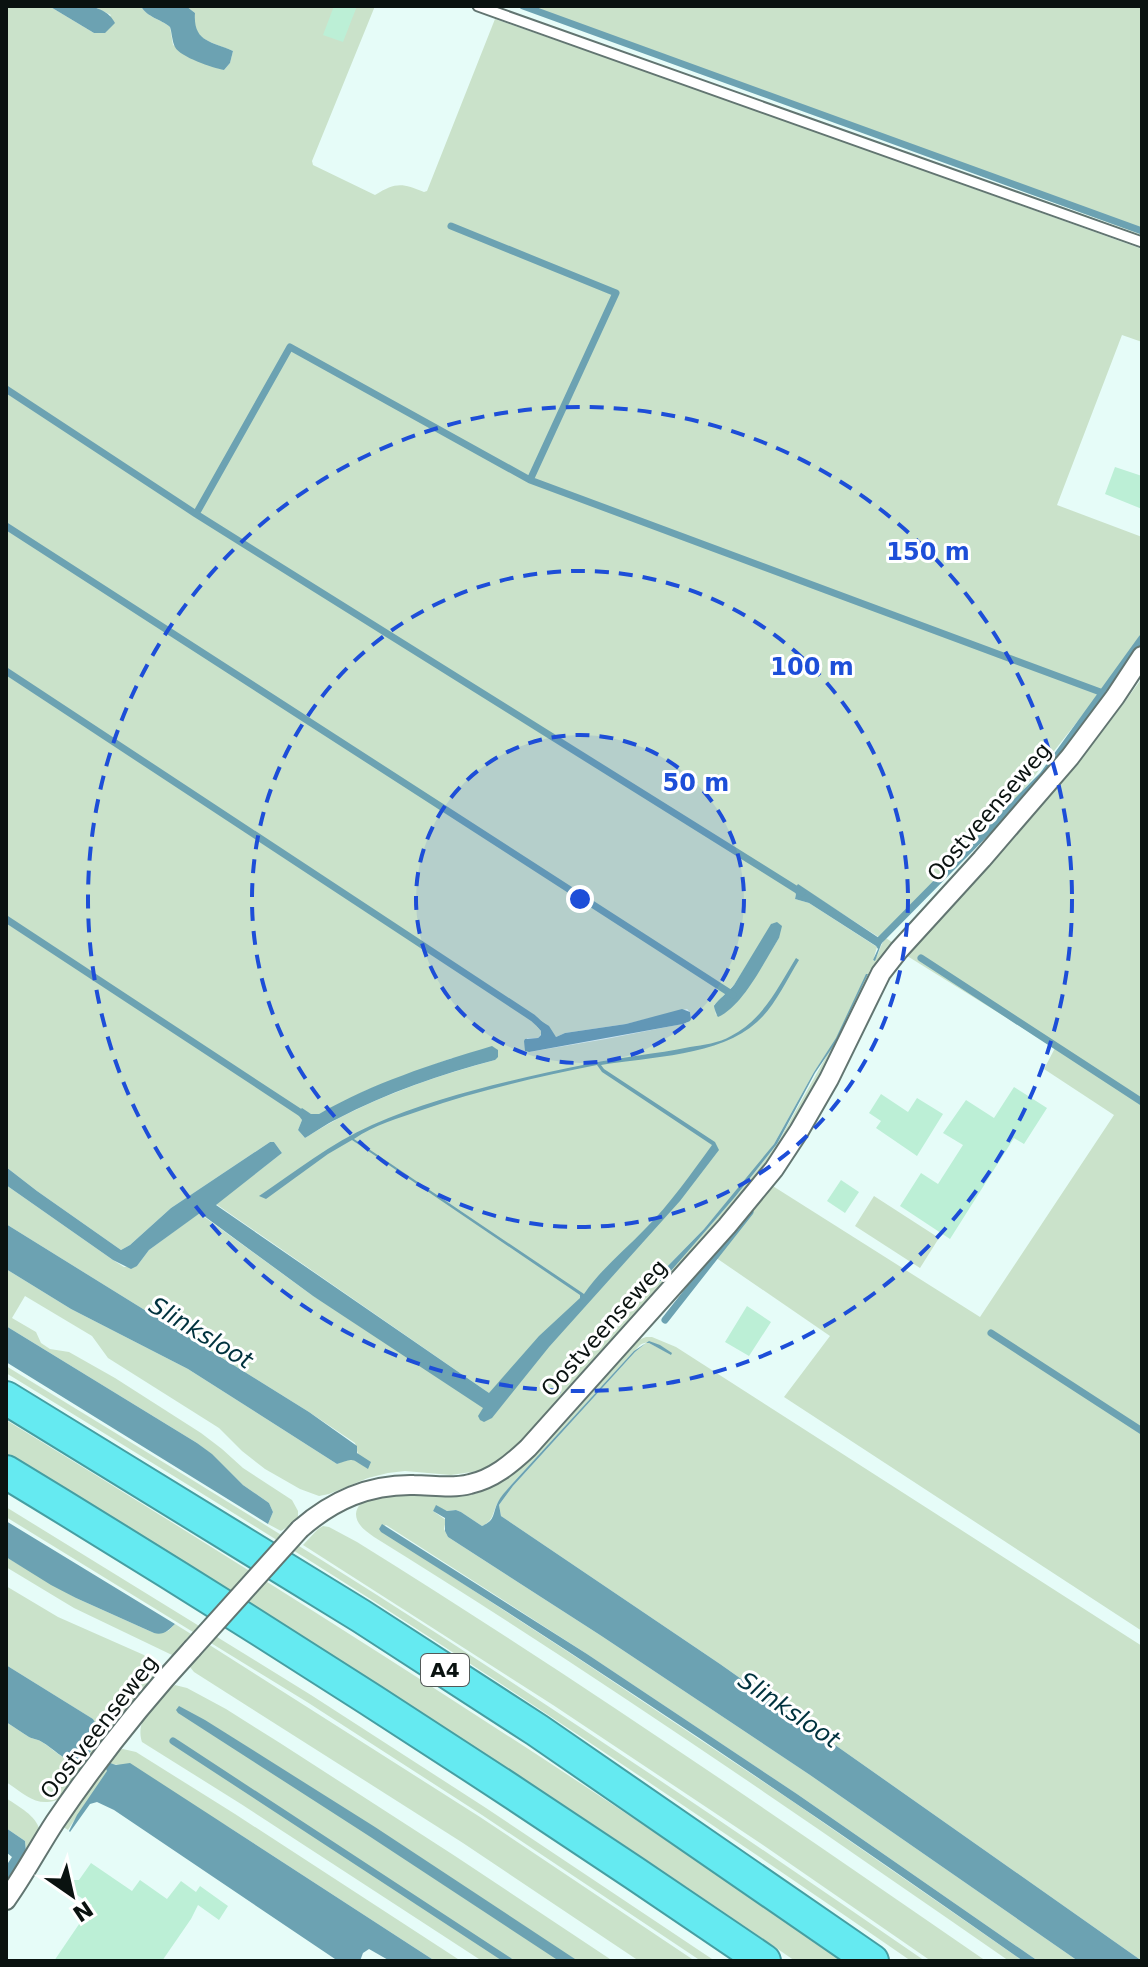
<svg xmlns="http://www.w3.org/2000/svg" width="1148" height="1967" font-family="'DejaVu Sans',sans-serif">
  <rect width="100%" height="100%" fill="#e6fcf8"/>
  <path fill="#cae2ca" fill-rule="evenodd" d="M6 6H49L94 33 111 15 93 6H141C146 17 161 19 170 27L173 45 224 70 230 63 233 51C222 46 197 41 195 26 194 22 195 17 195 13L186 6H375L312 161 313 165 375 195C396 182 402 183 424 192L427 191 495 19 702 91 1142 249V342L1122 335 1057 505 1142 537V633L1103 689 1017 798 950 873 880 938 798 885 795 899 809 903 877 947 873 961C880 955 879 945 886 938L896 945C888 953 873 964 869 972L874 976 784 1147 532 1436 494 1466 478 1471 451 1475 405 1471 388 1473 368 1478 329 1494 319 1496 300 1489 265 1469 242 1451 219 1428 108 1358 92 1336 25 1296 12 1318 36 1332 41 1343 50 1349 69 1352 115 1378 201 1433 222 1449 243 1468 292 1500 298 1511V1520L281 1531 268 1524 273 1512 269 1503 243 1485 211 1454 197 1443 6 1326V1269L71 1309 188 1369 337 1464 347 1459 354 1460 358 1454 355 1443 309 1412 6 1224V1185L113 1260 124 1267 137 1266 149 1250 199 1213 313 1296 489 1393 216 1204 282 1153 274 1142H270L171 1208 130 1245 121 1250 37 1191 6 1167ZM773 923 779 938 736 1003 716 1015 714 1005 734 985ZM687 1009 690 1012 691 1017 687 1023 606 1039 529 1052 525 1051 527 1038H538L542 1033 538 1026 556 1037 565 1033 626 1024ZM835 1041 777 1144 735 1197 661 1281 659 1282 661 1273 704 1229 760 1163 774 1144 814 1072ZM452 1058 495 1060C429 1078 363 1101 305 1138L298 1130 302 1120 301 1117 307 1113 315 1115 319 1114 367 1090Z
    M523 6H1142V235Z
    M1142 678V1631L784 1397 830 1336 709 1253 768 1183 980 1317 1114 1115 1044 1069 1055 1048 904 954C990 868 1071 778 1142 678Z
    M874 1196 939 1238 920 1268 855 1226Z
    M646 1337H652L676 1347 1142 1646V1961L720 1664 501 1516 499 1505 513 1486 635 1352 646 1343H649L671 1354C661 1348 652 1337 640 1345L512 1484C507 1490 502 1496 498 1502 492 1513 494 1521 482 1526L461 1512 456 1510 447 1511 436 1506 433 1511 446 1520 444 1529 448 1537 600 1635 810 1775 1078 1961H1038L797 1794 587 1654 386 1525 379 1529 582 1661 792 1801 1023 1961H1009C800 1816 591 1671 374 1537 367 1532 356 1525 356 1514 359 1481 444 1499 465 1496 486 1493 503 1481 519 1468L629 1347 636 1341Z
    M6 1366C130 1442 254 1517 377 1595 562 1713 744 1836 925 1961H911C733 1838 554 1717 372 1600 251 1523 128 1448 6 1373Z
    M6 1420C290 1594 571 1772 844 1961H795C538 1783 273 1616 6 1453Z
    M6 1507 311 1695 486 1808 715 1961H701L482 1815 307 1702 6 1517Z
    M323 1526 329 1527 357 1542C571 1675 779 1818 986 1961H931L763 1845 553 1705 303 1545 318 1529Z
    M6 1557 76 1598 154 1633 168 1631 175 1624 191 1634 177 1653 172 1655 74 1608 6 1567Z
    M6 1586 58 1617 144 1655 154 1667 155 1672 152 1680 128 1708 67 1795C40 1811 29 1797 6 1782V1722C14 1727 21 1732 29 1737 33 1739 38 1739 42 1742 53 1749 63 1760 76 1762L83 1756 86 1757 91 1751 88 1747 97 1730 93 1719 88 1716 6 1665Z
    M208 1644 480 1817 695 1961H639L463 1843 194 1672 190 1667Z
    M175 1685 187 1688 226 1709 280 1743 455 1856 613 1961H482L241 1804 142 1742C134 1719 158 1698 175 1685Z
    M123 1749 136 1752 235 1814 461 1961H435L227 1826 120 1765 110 1764C103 1788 81 1808 68 1830L62 1826 117 1750Z
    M6 1798C19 1807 36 1815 40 1831L6 1890V1881L26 1851 25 1841 6 1828Z"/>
  <path fill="#6ca2b2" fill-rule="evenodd" d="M49 6C71 6 103 0 115 23L105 33H94Z
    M141 6H186L195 13C193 42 211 41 233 51L230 63 224 70C213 68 180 57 175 47 172 41 172 33 170 27 161 19 146 17 141 6Z
    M798 884 879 938 883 935 886 938 882 942 875 961 873 960 878 949 876 946 809 903 795 899 796 894 794 890Z
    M777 922 782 926 779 938C764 962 743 1006 718 1017 717 1016 714 1008 714 1006 715 1003 731 989 734 985L771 924Z
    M796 958 799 960C786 981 775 1006 757 1022 720 1056 649 1057 601 1065L604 1069 715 1142 719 1150 680 1201 549 1347 492 1418 484 1422 480 1420 478 1416 483 1408 313 1296 200 1213 149 1250 137 1266 131 1269 113 1260 6 1185V1167L37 1191 121 1250 130 1245 171 1208 270 1142H274L282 1153 216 1205 489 1393 539 1336 580 1298V1295L352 1140 328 1154 266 1199 259 1196C295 1172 331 1143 372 1125 440 1095 515 1079 588 1064 621 1057 656 1054 690 1047 703 1045 719 1043 731 1036 763 1020 778 987 796 958ZM597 1065 602 1072 712 1145C691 1174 670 1204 645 1229 624 1251 600 1270 584 1294L354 1139C374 1125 399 1118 422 1110 479 1090 538 1077 597 1065Z
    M866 974H868L834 1045 815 1073 777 1144 735 1197 663 1280 658 1282 661 1273 704 1229 774 1144 814 1072 836 1038Z
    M682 1009 690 1012 691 1019 690 1021 683 1024 529 1052 525 1051 524 1041 525 1039 538 1038 541 1035V1031L537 1026 541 1021 549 1026 556 1037 565 1033 626 1024Z
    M492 1046 498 1050V1057L495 1060C441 1074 387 1093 337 1119 326 1124 315 1132 305 1138L298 1130 302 1120 297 1113 302 1108 311 1114H319C373 1083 432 1064 492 1046Z
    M6 1224 309 1412 357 1446V1453L371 1462 368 1469C350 1458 356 1458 337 1464L188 1369 71 1309 6 1269Z
    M6 1326 197 1443 212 1454 243 1485 269 1503 273 1512 268 1524 6 1362Z
    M649 1341 660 1345 672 1353 671 1355 649 1343H646L635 1352 513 1486 499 1505 501 1516 720 1664 1142 1961H1078L810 1775 600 1635 448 1537 445 1531V1518L433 1511 436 1505 447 1511 456 1510 461 1512 482 1526C496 1520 492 1514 498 1502 501 1496 507 1490 512 1484L634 1351Z
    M6 1521 175 1624C169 1630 163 1636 154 1633L76 1598 51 1585 6 1557Z
    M382 1524 587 1654 797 1794 1038 1961H1023C813 1813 599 1668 381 1532L379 1529Z
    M6 1665 93 1719C100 1729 94 1738 88 1747L91 1751 86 1757 83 1756 76 1763C63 1760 53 1748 42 1742 38 1739 33 1739 29 1737 21 1732 14 1727 6 1722Z
    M179 1706 205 1720 375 1827 578 1961H559L369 1836 178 1713 176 1710Z
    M110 1763 116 1765 130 1763 435 1961H390L369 1949 363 1953 360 1961H338L114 1810 97 1802 90 1804 70 1832 69 1831 77 1815 107 1771 106 1769Z
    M6 1828 25 1841 26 1852 6 1881V1866L12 1857 6 1852Z"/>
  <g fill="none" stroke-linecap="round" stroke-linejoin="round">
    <path stroke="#6ca2b2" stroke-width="7" d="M523 6 1142 231
      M6 389 196 514 802 893
      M530 480 1103 693
      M196 514 290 347 530 480 616 293 451 226
      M6 526 733 995
      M6 671 533 1018 545 1029
      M6 919 304 1115
      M878 942 1043 775 1142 638
      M921 958 1142 1102
      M665 1320 750 1212
      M991 1333 1142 1431
      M173 1741 509 1961"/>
  </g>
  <path fill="#bcefd6" d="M334 6H357L343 42 323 35Z
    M1115 467 1142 476V509L1105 494Z
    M1014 1087 1047 1108 1024 1144 1014 1138 950 1239 900 1206 921 1173 938 1184 963 1145 943 1133 966 1100 994 1118Z
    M881 1094 908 1112 917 1098 943 1114 917 1156 876 1128 881 1121 869 1113Z
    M841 1180 859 1192 845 1213 827 1201Z
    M747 1306 771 1322 749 1356 725 1342Z
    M91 1863 132 1891 140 1880 167 1899 181 1881 196 1892 200 1886 228 1906 219 1920 198 1905 191 1919 162 1961H54L92 1905 71 1891 74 1886 73 1880H79Z"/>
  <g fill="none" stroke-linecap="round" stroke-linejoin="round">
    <g stroke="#627571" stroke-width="13">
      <path id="lane" d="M478 6 1142 242"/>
    </g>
    <g stroke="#627571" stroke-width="22">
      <path id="street" d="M300 1529C333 1500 369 1484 414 1485 432 1485 452 1489 470 1484 493 1479 511 1464 528 1448L727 1226 774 1169 799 1131 829 1079 881 973 899 950 982 859 1070 757 1115 697 1142 656
        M6 1900C24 1875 38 1848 55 1822 97 1760 142 1703 192 1649"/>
    </g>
    <g stroke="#459ea2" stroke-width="36">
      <path id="highway" d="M6 1398 361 1616 537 1730 872 1961
        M6 1472C263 1628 516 1791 764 1961"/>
    </g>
    <use href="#lane" stroke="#fff" stroke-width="9"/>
    <use href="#street" stroke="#fff" stroke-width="18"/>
    <use href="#highway" stroke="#65eaf1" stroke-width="32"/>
    <g stroke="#627571" stroke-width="22" stroke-linecap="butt">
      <path id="street-bridge" d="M192 1649 300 1529"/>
    </g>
    <use href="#street-bridge" stroke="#fff" stroke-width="18"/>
  </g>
  <circle cx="580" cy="899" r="164" fill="#1d4ed8" fill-opacity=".12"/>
  <g fill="none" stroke="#1d4ed8" stroke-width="4" stroke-dasharray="14 10">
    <circle cx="580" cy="899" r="164"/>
    <circle cx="580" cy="899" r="328"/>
    <circle cx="580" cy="899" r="492"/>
  </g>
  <g text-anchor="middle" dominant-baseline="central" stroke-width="6" stroke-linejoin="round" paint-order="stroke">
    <rect fill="#fff" stroke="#545958" stroke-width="2" x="421" y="1654" width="48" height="32" rx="6"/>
    <g font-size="20" font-weight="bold" fill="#0a1210">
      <text x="445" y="1670">A4</text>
    </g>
    <g font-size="22" fill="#0a1210" stroke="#fff">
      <text transform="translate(989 812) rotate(-49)">Oostveenseweg</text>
      <text transform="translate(604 1328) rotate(-48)">Oostveenseweg</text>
      <text transform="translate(99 1727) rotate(-52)">Oostveenseweg</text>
    </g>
    <g font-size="24" font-style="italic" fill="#00323e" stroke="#fff">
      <text transform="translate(201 1333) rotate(31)">Slinksloot</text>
      <text transform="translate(789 1710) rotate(34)">Slinksloot</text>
    </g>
  </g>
  <circle cx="580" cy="899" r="12" fill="#1d4ed8" stroke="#fff" stroke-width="4"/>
  <g font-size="24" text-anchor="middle" font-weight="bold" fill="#1d4ed8" stroke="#fff" stroke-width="6" stroke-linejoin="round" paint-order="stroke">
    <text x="928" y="560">150 m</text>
    <text x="812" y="675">100 m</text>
    <text x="696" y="791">50 m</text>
  </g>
  <rect width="1148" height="1967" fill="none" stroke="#0a1210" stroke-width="16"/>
  <g transform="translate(72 1895) rotate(146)" stroke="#ffffff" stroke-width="6" paint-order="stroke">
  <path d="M0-6L14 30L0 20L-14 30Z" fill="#0a1210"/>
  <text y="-12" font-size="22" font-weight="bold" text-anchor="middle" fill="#0a1210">N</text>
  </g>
</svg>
